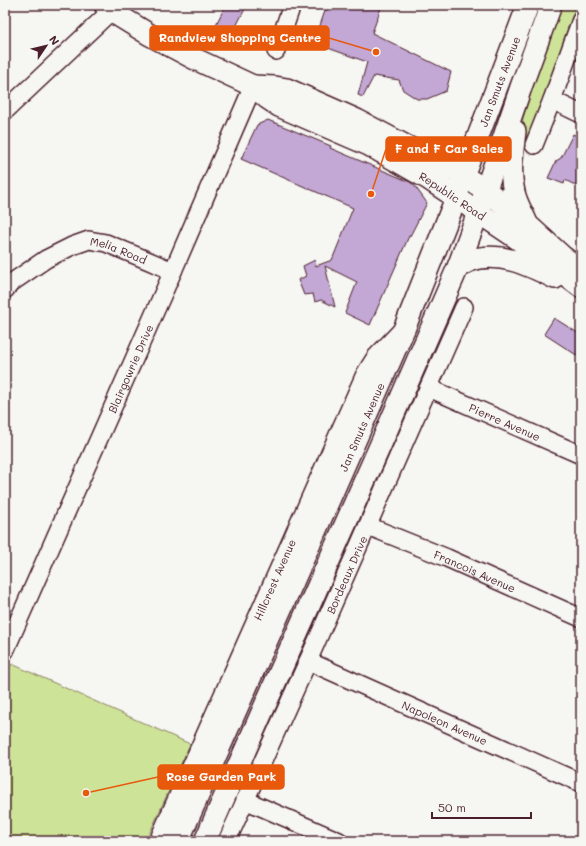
<svg xmlns="http://www.w3.org/2000/svg" width="586" height="846" font-family="Mali,sans-serif">
  <rect width="100%" height="100%" fill="#f6f6f2"/>
  <filter id="ink" filterUnits="userSpaceOnUse"><feTurbulence type="fractalNoise" baseFrequency=".025" numOctaves="2"/><feDisplacementMap in="SourceGraphic" scale="8" xChannelSelector="R" yChannelSelector="G"/><feConvolveMatrix kernelMatrix="1 2 1 2 8 2 1 2 1" color-interpolation-filters="sRGB"/></filter>
  <g filter="url(#ink)">
    <path fill="#cde398" stroke="#8c8162" d="M559 5H576L519 167 523 118Z
      M12 664 190 744 146 841H5V678Z"/>
    <path fill="#c3a7d4" stroke="#4a1f2b" d="M226 5H247L230 38 213 30Z
      M327 5H382L372 33 451 72 446 91 427 99H417L403 90 399 80 374 76 363 97 358 95 367 62 314 43Z
      M268 120 331 146 330 148 410 182 414 185 427 203 410 236H409L370 325 345 313 357 282 325 266 335 307 321 300 315 302 313 294 304 295 298 280 306 276 303 266 315 260 316 266 332 260 353 208 241 159 257 125Z
      M573 134 581 138V157L576 168 581 170V177L577 186 565 180 564 184 548 178 556 161 561 158Z
      M554 318 581 335V358L544 334Z"/>
    <g fill="none" stroke-linecap="round" stroke-linejoin="round">
      <g stroke="#4a1f2b" stroke-width="20">
        <g id="minor">
          <path d="M276 51 292 5"/>
          <path d="M552 100 581 114"/>
          <path d="M5 111 111 11"/>
          <path d="M534 145 552 100 581 20"/>
          <path id="s1" d="M5 290 11 283 46 259 72 246 89 240 106 243 173 271"/>
          <path id="s2" d="M429 388 581 455"/>
          <path id="s3" d="M368 526 447 558 581 618"/>
          <path id="s4" d="M5 651 173 271 253 86"/>
          <path id="s5" d="M308 661 581 783"/>
          <path d="M245 800 339 841"/>
          <path id="s6" d="M158 841 365 374 375 358 400 332"/>
          <path id="s7" d="M227 841 308 661 464 307"/>
        </g>
      </g>
      <g stroke="#4a1f2b" stroke-width="24">
        <g id="major">
          <path id="s8" d="M105 5 111 11 150 35 193 58 253 86 267 98 279 106 369 145 427 178 515 237 581 287"/>
          <path d="M253 86 275 87 287 89 357 120 463 176 486 190 529 226 563 257 574 265"/>
          <path d="M515 131C513 151 509 172 514 192 516 202 522 212 526 221"/>
          <path d="M458 267C461 265 465 263 469 261 498 250 529 265 555 278"/>
          <path id="s9" d="M178 841 304 557 405 327 456 198 463 176 528 5"/>
          <path d="M205 841 380 446 458 267 478 213 521 87 551 5"/>
        </g>
      </g>
      <use href="#minor" stroke="#f6f6f2" stroke-width="17"/>
      <use href="#major" stroke="#f6f6f2" stroke-width="21"/>
    </g>
  </g>
  <g text-anchor="middle" dominant-baseline="central" stroke-width="3" stroke-linejoin="round" paint-order="stroke">
    <g font-size="11" fill="#4a1f2b" stroke="#f6f6f2">
      <text stroke="none"><textPath href="#s9" startOffset="825">Jan Smuts Avenue</textPath></text>
      <text stroke="none"><textPath href="#s8" startOffset="398">Republic Road</textPath></text>
      <text stroke="none"><textPath href="#s1" startOffset="130">Melia Road</textPath></text>
      <text stroke="none"><textPath href="#s4" startOffset="309">Blairgowrie Drive</textPath></text>
      <text stroke="none"><textPath href="#s2" startOffset="83">Pierre Avenue</textPath></text>
      <text stroke="none"><textPath href="#s9" startOffset="453">Jan Smuts Avenue</textPath></text>
      <text stroke="none"><textPath href="#s3" startOffset="116">Francois Avenue</textPath></text>
      <text stroke="none"><textPath href="#s7" startOffset="292">Bordeaux Drive</textPath></text>
      <text stroke="none"><textPath href="#s6" startOffset="286">Hillcrest Avenue</textPath></text>
      <text stroke="none"><textPath href="#s5" startOffset="150">Napoleon Avenue</textPath></text>
    </g>
  </g>
  <path fill="none" stroke="#e8590c" stroke-width="1.5" d="M376 52L329 38M371 194L386 149M86 793L158 777"/>
  <g fill="#e8590c" stroke="#f6f6f2" stroke-width="1.5">
    <circle cx="376" cy="52" r="4"/>
    <circle cx="371" cy="194" r="4"/>
    <circle cx="86" cy="793" r="4"/>
  </g>
  <g fill="#e8590c" stroke="#e8590c" stroke-width="1.5">
    <rect x="150" y="26" width="179" height="24" rx="4"/>
    <rect x="386" y="137" width="125" height="24" rx="4"/>
    <rect x="158" y="765" width="126" height="24" rx="4"/>
  </g>
  <g font-size="12" text-anchor="middle" font-weight="bold" fill="#fff">
    <text x="240" y="42">Randview Shopping Centre</text>
    <text x="449" y="153">F and F Car Sales</text>
    <text x="221" y="781">Rose Garden Park</text>
  </g>
  <rect width="586" height="846" fill="none" stroke="#f6f6f2" stroke-width="20"/>
  <rect x="10" y="10" width="566" height="826" fill="none" stroke="#4a1f2b" stroke-width="1.5" filter="url(#ink)"/>
  <g transform="translate(46 46) rotate(55)" stroke="#f6f6f2" stroke-width="3" paint-order="stroke">
  <path d="M0-3L7 15L0 10L-7 15Z" fill="#4a1f2b"/>
  <text y="-6" font-size="11" font-weight="bold" text-anchor="middle" fill="#4a1f2b">N</text>
  </g>
  <path d="M432 812v6h99v-6" fill="none" stroke="#4a1f2b" stroke-width="2"/>
  <text x="438" y="812" font-size="12" fill="#4a1f2b" stroke="#f6f6f2" stroke-width="3" paint-order="stroke">50 m</text>
</svg>
